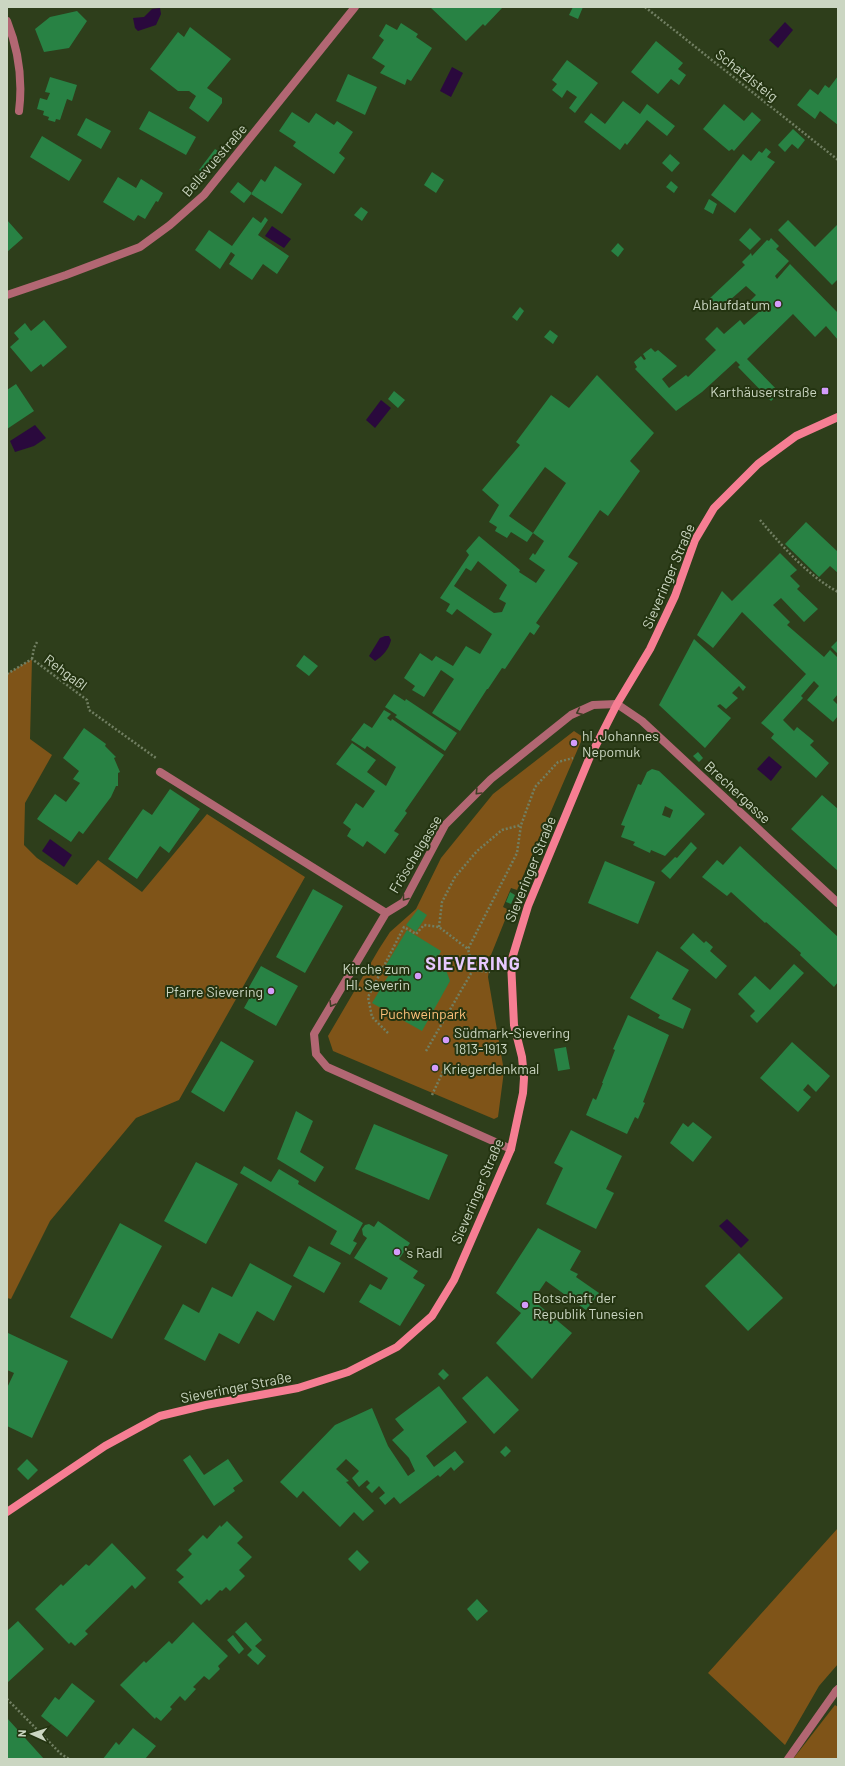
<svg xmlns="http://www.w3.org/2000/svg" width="845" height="1766" font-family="Barlow,sans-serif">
  <rect width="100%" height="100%" fill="#2e3e1b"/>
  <path fill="#7f5418" d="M32 659 30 739 52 755 25 803 24 845 37 858 77 885 98 860 142 892 207 814 305 877 179 1100 136 1118 50 1221 11 1299 7 1298V674Z
    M574 731 583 737 517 890 511 888 503 907 509 910 491 955 488 977 504 1071 498 1117 494 1119 333 1051 328 1036 379 949 390 932 416 909 441 858 493 794Z
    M838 1528V1664L819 1686 785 1745 708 1673Z
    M835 1705 838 1707V1759H793Z"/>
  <path fill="#2a093d" d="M160 8 161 14 156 25 138 31 135 28 133 18 144 17 152 9Z
    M785 22 793 30 778 48 769 40Z
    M452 67 463 73 451 97 440 91Z
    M272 226 291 239 284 248 265 236Z
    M381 400 391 408 375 428 366 420Z
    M35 425 46 438 34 446 15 452 10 441Z
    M385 636H389L391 640C389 649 383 656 375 661L369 656 380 638Z
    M769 756 782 767 771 781 757 769Z
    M50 839 72 855 64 867 42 851Z
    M727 1219 749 1240 741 1248 719 1226Z"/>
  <path fill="#288244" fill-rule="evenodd" d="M430 7H501L502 8 485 26 483 24 466 41Z
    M573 7H583L578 19 569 15Z
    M77 11 87 21 69 48 44 52 35 29 50 17Z
    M401 23 418 34 416 37 432 48 411 81 407 79 405 85 380 73 385 66 372 58 384 40 379 36 386 24 397 30Z
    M190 27 231 59 207 88 222 98V103L208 122 189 108 196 96 189 91H178L150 69 178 32 184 37Z
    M656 41 683 63 678 69 686 75 679 85 671 79 658 94 631 72Z
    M567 60 598 83 575 113 569 108 577 97 567 90 562 98 552 90 557 84 552 80Z
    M740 65 747 71 741 78 734 73Z
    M348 74 377 87 365 115 336 101Z
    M838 76V125L820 111 815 119 797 105 810 89 818 95 825 85 829 88Z
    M50 77 77 85 72 101 67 99 60 120 56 119 55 122 48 120 49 117 43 115 44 111 37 109 40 98 47 100 50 93 45 92Z
    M623 101 640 114 647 104 675 126 667 136 647 120 627 145 625 143 620 150 584 122 591 113 605 124Z
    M724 104 744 121 752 112 761 120 734 151 732 149 729 151 703 129Z
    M149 111 196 137 186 155 139 129Z
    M292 112 309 123 316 113 334 125 337 121 353 132 339 153 345 158 334 174 293 146 296 142 279 131Z
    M86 118 111 131 101 149 77 135Z
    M793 129 805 140 798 149 792 144 785 152 778 145Z
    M42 136 82 160 69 181 30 157Z
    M766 148 771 152 767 157 775 162 735 213 711 195 743 154 751 161 759 151 762 153Z
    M215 149 223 154 207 176 199 170Z
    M670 154 680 163 672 172 662 163Z
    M275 166 302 184 282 214 251 194 261 179 265 182Z
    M432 172 444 180 436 193 424 185Z
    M118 177 136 188 141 179 163 193 158 202 156 201 145 219 138 215 134 221 103 202Z
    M671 181 678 187 674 193 666 187Z
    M238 182 252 193 244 203 230 192Z
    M709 199 717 204 713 214 704 209Z
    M361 207 368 212 362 221 354 215Z
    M253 217 261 223 265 217 268 220 258 235 289 256 277 274 263 264 252 280 229 264 235 255 231 252 220 269 195 250 209 230 232 246Z
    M7 220 23 238 7 252Z
    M788 220 815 247 838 224V279L832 285 778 230Z
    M750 228 761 239 750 250 739 240Z
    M771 238 779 246 776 249 789 261 775 276 777 279 790 264 838 313V340L826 326 815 337 793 314 747 359 780 393 771 401 738 367 740 365 736 361 702 392 676 411 635 369 637 367 634 362 641 356 644 360 646 359 643 354 651 348 655 352 658 350 677 366 662 379 669 388 686 375 688 377 716 350 705 339 717 327 724 334 740 320 744 325 760 311 750 301 756 295 746 286 730 300 718 307 709 299 745 265 742 262 751 253 752 256 767 240 769 241Z
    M618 243 624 249 618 257 611 251Z
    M520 307 524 311 517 321 512 317Z
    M44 320 67 347 43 367 41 364 31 372 10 347 19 339 14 333 25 323 31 331Z
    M550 330 558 336 553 344 544 337Z
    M597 375 654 433 630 461 640 471 608 516 600 510 568 557 578 563 536 623 540 626 534 635 530 632 505 669 502 668 488 689H487L460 731 432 713 454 679 441 670 424 697 412 690 415 686 404 678 420 653 432 661 436 656 453 666 466 646 480 654 492 634 457 609 452 615 446 611 450 604 440 598 469 555 466 551 479 536 520 570 519 572 536 583 545 570 529 559 533 553 535 555 544 541 533 533 527 542 511 532 507 538 495 531 497 527 489 522 499 505 482 490 520 445 516 442 551 395 569 408ZM545 467 566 483 533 533 509 516ZM478 561 507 585 499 599 506 603 502 612 494 613 454 586 466 568 471 571Z
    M16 384 34 411 7 429V390Z
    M394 391 405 400 398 408 388 399Z
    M806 522 838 552V573L830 566 819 577 785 544Z
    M780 553 797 570 790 576 800 586 797 589 818 609 804 622 781 598 773 605 790 622 787 625 824 657 830 650 838 658V694L833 700 838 705V716L833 722 807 700 819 686 814 681 801 696 803 698 783 720 794 731 797 727 814 741 810 745 829 763 816 778 771 738 774 734 761 723 806 674 742 612 713 648 697 635 722 591 732 601Z
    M694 639 746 687 743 691 739 686 732 693 738 698 726 709 720 704 717 706 731 718 705 748 659 705Z
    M838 640V654L831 647Z
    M304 655 318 666 309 676 296 666Z
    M394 694 405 701 406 699 457 733 445 751 395 717 397 715 385 707Z
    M384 710 391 714 387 718 391 721 392 719 444 755 405 811 407 813 394 831 399 834 385 854 367 841 363 847 347 836 351 829 343 823 356 803 363 808 375 791 336 764 352 743 376 760 367 772 386 786 396 767 367 746 365 749 351 740 364 723 372 728Z
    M84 728 106 744 105 746 116 757 114 758 120 772 118 773V786H116L111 797 83 834 79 831 71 842 37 819 55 794 66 802 80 783 73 779 79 771 63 758Z
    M698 752 703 758 699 762 693 756Z
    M652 769 659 771 705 814 665 856 651 850 650 853 633 845 635 842 621 837 625 826 621 825 638 784 641 785 647 772ZM665 806 673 810 670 818 662 815Z
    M170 789 200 809 169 853 160 846 137 879 108 859 143 809 152 815Z
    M822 795 838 809V871L791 829Z
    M691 842 697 848 670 879 661 871 675 857 677 858Z
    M740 846 838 937V982L834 987 800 955 801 953 766 922 765 923 731 892 727 896 702 877 717 860 723 865Z
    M605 861 655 882 638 924 588 903Z
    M313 889 343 906 305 973 276 957Z
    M510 892 515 895 511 904 506 902Z
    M418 909 427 915 416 932 406 925Z
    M407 930 441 951 435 964 446 970 450 981 422 1031 372 1003 393 968 386 965Z
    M693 933 704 943 706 941 713 947 710 951 727 966 716 979 680 948Z
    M657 951 689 970 672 999 691 1009 683 1029 658 1018 660 1015 630 998Z
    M794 964 804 973 757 1023 750 1016 755 1011 738 994 755 976 770 990Z
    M261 966 298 986 276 1026 244 1008 249 999 244 996Z
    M628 1015 669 1035 643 1102 645 1103 638 1119 635 1117 627 1134 586 1115 593 1098 596 1100 603 1083H602L615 1050 613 1049Z
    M221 1041 254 1061 224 1112 191 1092Z
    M792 1042 830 1076 816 1092 808 1084 803 1090 811 1097 798 1112 760 1078Z
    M566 1047 570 1069 558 1071 554 1049Z
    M296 1111 313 1121 300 1152 324 1167 315 1182 277 1159Z
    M693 1122 712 1137 693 1162 670 1143 683 1123 688 1127Z
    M374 1124 448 1155 429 1200 355 1169Z
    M571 1130 622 1156 606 1189 614 1193 596 1229 546 1204 563 1168 554 1163Z
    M196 1162 238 1184 206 1244 164 1221Z
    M244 1166 271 1182 279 1169 299 1181 298 1184 363 1223 353 1241 357 1243 350 1255 330 1244 337 1231 240 1173Z
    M378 1221 410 1243 399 1259 418 1271 413 1278 425 1285 400 1326 359 1302 370 1284 381 1290 388 1278 354 1258 367 1238 363 1235 362 1229 365 1225 369 1224 374 1227Z
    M120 1223 162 1246 112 1339 70 1317Z
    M538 1228 581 1251 570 1270 578 1274 576 1277 599 1293 586 1310 546 1281 533 1300 572 1333 532 1379 496 1343 521 1313 496 1293Z
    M309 1246 341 1263 324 1293 293 1276Z
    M739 1253 783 1298 748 1331 705 1286Z
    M250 1263 292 1286 274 1321 257 1311 239 1344 219 1333 205 1361 164 1339 183 1304 199 1313 212 1287 232 1297Z
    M8 1333 68 1361 32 1438 7 1426V1388L14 1373 7 1370Z
    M443 1369 449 1375 444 1380 438 1374Z
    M487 1376 519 1410 494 1434 462 1398Z
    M439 1386 467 1422 426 1456 434 1467 455 1451 464 1462 454 1471 451 1467 440 1477 438 1475 400 1504 394 1497 385 1505 379 1498 385 1493 379 1486 372 1493 366 1487 370 1483 367 1480 359 1487 352 1478 359 1471 346 1459 336 1469 349 1481 346 1482 374 1511 363 1521 354 1512 340 1527 303 1491 297 1498 280 1482 335 1425 372 1408 388 1446 408 1476 415 1471 409 1458 392 1440 404 1430 395 1419Z
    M506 1446 511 1451 505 1457 500 1452Z
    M190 1455 204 1475 228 1459 243 1481 233 1488 235 1491 214 1506 183 1460Z
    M27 1459 38 1470 28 1480 17 1469Z
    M227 1521 243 1537 237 1543 252 1557 239 1570 245 1576 230 1591 226 1587 222 1591 220 1590 209 1601 207 1599 201 1605 178 1582 184 1577 176 1570 192 1554 188 1550 203 1535 207 1539 220 1525 221 1527Z
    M112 1543 146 1578 135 1589 132 1585 85 1631 88 1634 75 1646 71 1642 69 1644 35 1609 61 1584 63 1586 86 1564 89 1566Z
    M357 1550 369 1562 360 1571 348 1559Z
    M477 1599 488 1611 477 1621 467 1609Z
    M18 1621 44 1649 7 1683V1631Z
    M193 1622 228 1656 218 1666 220 1669 209 1680 204 1676 193 1687 196 1689 185 1701 180 1696 170 1707 172 1709 161 1721 156 1717 155 1719 120 1685 144 1661 146 1663 169 1641 172 1644Z
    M246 1622 262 1640 255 1646 266 1656 258 1665 247 1655 252 1650 235 1632Z
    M233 1635 244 1649 239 1654 227 1640Z
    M72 1683 95 1701 67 1737 41 1716 55 1697 59 1700Z
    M7 1718 44 1759H7Z
    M133 1728 156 1746 145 1759H103L116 1742 119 1745Z"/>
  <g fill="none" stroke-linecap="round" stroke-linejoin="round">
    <path stroke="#717f62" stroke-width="2.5" stroke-dasharray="2 2" stroke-linecap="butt" d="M645 7 838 160
      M760 520C783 547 807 575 838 592
      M32 659 34 648 37 642
      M7 674 32 659 87 700 89 710 156 758
      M439 927 442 902 455 877 477 851 502 830 521 825
      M473 970 490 972
      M388 1033 372 1017 368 997 404 927 416 934 424 925 439 927 468 949
      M426 1051 473 970 468 949 517 853 521 825 535 787 558 762 573 758
      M432 1095 446 1065
      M7 1699 61 1754 69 1759"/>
    <path stroke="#b26773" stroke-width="8" d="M7 21C19 51 23 79 19 111
      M160 772 386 913
      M788 1759 836 1691"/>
    <path stroke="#b26773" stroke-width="8" d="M7 295 66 275 140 247 170 225 204 195 355 7
      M511 1149 327 1067 316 1054 314 1034 386 913 404 902 445 825 491 779 571 715 593 705 617 704 642 721 838 903
      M836 1691 838 1689"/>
    <path stroke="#f67e93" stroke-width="8" d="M7 1512 105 1446 160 1416 206 1405 298 1388 348 1372 397 1347 432 1316 454 1280 511 1149 523 1093 524 1078 522 1057 514 1025 511 962 528 906 589 759 617 704 650 649 675 596 695 540 714 508 758 464 796 436 838 417"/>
  </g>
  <defs><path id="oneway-chevron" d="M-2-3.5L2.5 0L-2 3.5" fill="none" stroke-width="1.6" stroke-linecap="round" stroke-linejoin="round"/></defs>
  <g stroke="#403e25">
    <use href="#oneway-chevron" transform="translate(579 712) rotate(156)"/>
    <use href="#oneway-chevron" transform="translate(478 792) rotate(134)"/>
    <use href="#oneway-chevron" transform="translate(405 898) rotate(128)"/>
    <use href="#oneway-chevron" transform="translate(332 1004) rotate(121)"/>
  </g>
  <g fill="#d49cfc" stroke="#243411" stroke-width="1.5">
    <circle cx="778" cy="304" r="4"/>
    <rect x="821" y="387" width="8" height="8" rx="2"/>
    <circle cx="574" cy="743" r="4"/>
    <circle cx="418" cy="976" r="4"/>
    <circle cx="271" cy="991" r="4"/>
    <circle cx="446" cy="1040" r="4"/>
    <circle cx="435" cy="1068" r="4"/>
    <circle cx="397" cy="1252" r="4"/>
    <circle cx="525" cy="1305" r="4"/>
  </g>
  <g text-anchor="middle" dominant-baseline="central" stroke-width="4" stroke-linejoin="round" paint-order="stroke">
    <g font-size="14" fill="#cbd6c2" stroke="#243411">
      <text transform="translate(747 75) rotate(38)">Schatzlsteig</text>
      <text transform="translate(214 160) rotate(-49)">Bellevuestraße</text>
      <text transform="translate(668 576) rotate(-67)">Sieveringer Straße</text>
      <text transform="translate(66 672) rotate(37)">Rehgaßl</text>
      <text transform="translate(738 792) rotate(43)">Brechergasse</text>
      <text transform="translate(415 854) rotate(-59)">Fröschelgasse</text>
      <text transform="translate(530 869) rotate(-68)">Sieveringer Straße</text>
      <text transform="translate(477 1191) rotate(-67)">Sieveringer Straße</text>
      <text transform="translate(236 1387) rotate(-11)">Sieveringer Straße</text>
    </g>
    <g font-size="14" fill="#cbd6c2" stroke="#243411" text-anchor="start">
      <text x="770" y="304" text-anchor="end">Ablaufdatum</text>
      <text x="817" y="391" text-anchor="end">Karthäuserstraße</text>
      <text x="582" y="735">hl. Johannes<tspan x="582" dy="16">Nepomuk</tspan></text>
      <text x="410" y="968" text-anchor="end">Kirche zum<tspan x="410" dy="16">Hl. Severin</tspan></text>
      <text x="263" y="991" text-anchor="end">Pfarre Sievering</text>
      <text x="454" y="1032">Südmark-Sievering<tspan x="454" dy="16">1813-1913</tspan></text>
      <text x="443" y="1068">Kriegerdenkmal</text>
      <text x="405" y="1252">'s Radl</text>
      <text x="533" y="1297">Botschaft der<tspan x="533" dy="16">Republik Tunesien</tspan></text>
    </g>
    <g font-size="14" fill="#fec17a" stroke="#243411">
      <text x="423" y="1013">Puchweinpark</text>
    </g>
    <g font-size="18" font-weight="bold" letter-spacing="1" fill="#e7c9ff" stroke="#243411">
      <text x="473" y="963">SIEVERING</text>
    </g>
  </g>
  <rect width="845" height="1766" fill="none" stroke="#cbd6c2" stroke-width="16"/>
  <g transform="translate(32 1734) rotate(273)" stroke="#243411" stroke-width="3" paint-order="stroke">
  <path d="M0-3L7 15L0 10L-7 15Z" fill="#cbd6c2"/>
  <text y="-6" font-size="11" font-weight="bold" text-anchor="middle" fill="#cbd6c2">N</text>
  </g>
</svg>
